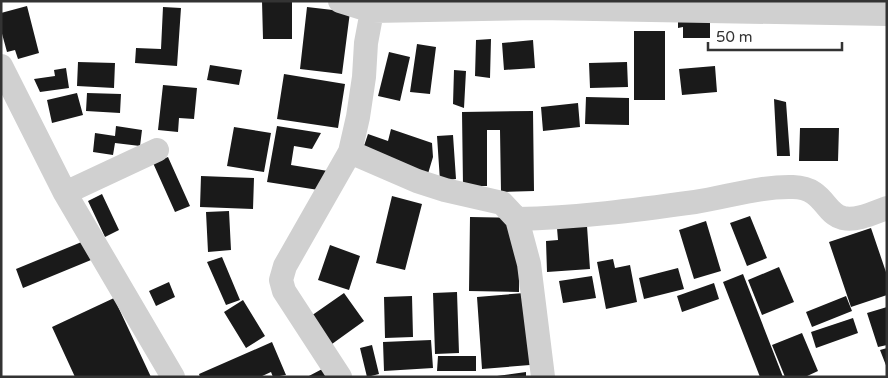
<svg xmlns="http://www.w3.org/2000/svg" width="888" height="378" font-family="'Varela Round',sans-serif">
  <rect width="100%" height="100%" fill="#fff"/>
  <path fill="#1a1a1a" d="M262 1H292V39H263Z
    M27 6 39 53 18 59 15 50 7 52 1 30V13Z
    M163 7 181 8 177 66 135 63 136 48 161 49Z
    M307 7 350 12 342 74 300 69Z
    M678 17 710 22V38H683V27L678 28Z
    M634 31H665V100H634Z
    M491 39 490 78 475 76 476 40Z
    M533 40 535 68 504 70 502 43Z
    M417 44 436 47 430 94 410 92Z
    M389 52 410 57 400 101 378 96Z
    M78 62 115 63 114 88 77 86Z
    M627 62 628 87 590 88 589 63Z
    M210 65 242 70 239 85 207 80Z
    M715 66 717 92 682 95 679 69Z
    M66 68 69 88 40 92 34 79 55 76 54 70Z
    M454 70 466 71 464 108 453 104Z
    M284 74 345 84 338 128 277 119Z
    M163 85 197 88 194 119 179 118 178 132 158 130Z
    M77 93 83 115 52 123 47 100Z
    M87 93 121 94 120 113 86 111Z
    M586 97 629 98V125L585 124Z
    M774 99 786 102 790 156H777Z
    M578 103 580 127 543 131 541 107Z
    M533 111 534 191 501 192 500 130H487V186H463L462 112Z
    M116 126 142 130 140 146 115 143 113 155 93 152 95 133 115 136Z
    M277 126 321 133 312 149 294 146 291 165 328 171 325 191 267 182Z
    M234 127 271 133 264 172 227 166Z
    M800 128H839L838 161H799Z
    M391 129 432 143 433 157 427 177 361 155 368 134 388 141Z
    M453 135 456 179 440 181 437 136Z
    M168 157 190 206 175 212 153 163Z
    M201 176 254 178 253 209 200 207Z
    M102 194 119 230 105 237 88 201Z
    M392 196 422 204 405 270 376 263Z
    M229 211 231 250 208 252 206 212Z
    M750 216 767 258 747 266 730 223Z
    M470 217 520 218 519 292 469 291Z
    M706 221 721 271 694 279 679 230Z
    M587 226 590 269 547 272 546 241 558 240 557 228Z
    M871 228 887 275V295L851 307 829 242Z
    M84 241 91 260 23 288 16 269Z
    M330 245 360 256 349 290 318 280Z
    M222 257 240 300 226 305 207 262Z
    M613 259 615 268 630 265 637 302 606 309 597 262Z
    M779 267 794 302 762 315 748 280Z
    M678 268 684 289 644 299 639 278Z
    M743 274 783 377H760L723 282Z
    M592 276 596 298 563 303 559 281Z
    M169 282 175 297 156 306 149 291Z
    M714 283 719 299 682 312 677 296Z
    M457 292 459 353 435 354 433 293Z
    M344 293 364 321 332 344 311 316Z
    M524 293 530 365 482 369 477 297Z
    M412 296 413 337 385 338 384 297Z
    M846 296 852 311 812 327 806 312Z
    M114 298 151 377H75L52 327Z
    M243 300 265 336 246 348 224 312Z
    M887 307V345L878 347 867 313Z
    M853 318 858 333 816 348 811 332Z
    M802 333 818 371 805 377H785L772 345Z
    M431 340 433 368 384 371 383 342Z
    M272 342 286 375 273 377 271 372 260 377H200L199 374Z
    M372 345 379 374 367 377 360 348Z
    M887 348V368L880 350Z
    M438 356H476V371H437Z
    M326 367 331 377H307Z
    M526 372V377H497V376Z"/>
  <g fill="none" stroke-linecap="round" stroke-linejoin="round">
    <path stroke="#d0d0d0" stroke-width="24" d="M340 1 372 11 538 8 887 14
      M1 66 65 193 173 377
      M350 152 417 181 445 190 502 203 517 219 529 264 543 377
      M65 193 157 150
      M517 219C576 218 637 210 695 202 728 197 760 186 793 187 825 188 823 213 843 218 857 221 873 213 887 208
      M340 377 284 291 281 280 285 266 350 152 358 117 364 77 366 43 372 11V1"/>
  </g>
  <rect width="888" height="378" fill="none" stroke="#333333" stroke-width="5"/>
  <path d="M708 42v8h134v-8" fill="none" stroke="#333333" stroke-width="2.5"/>
  <text x="716" y="42" font-size="15" fill="#333333" stroke="#ffffff" stroke-width="4" paint-order="stroke">50 m</text>
</svg>
